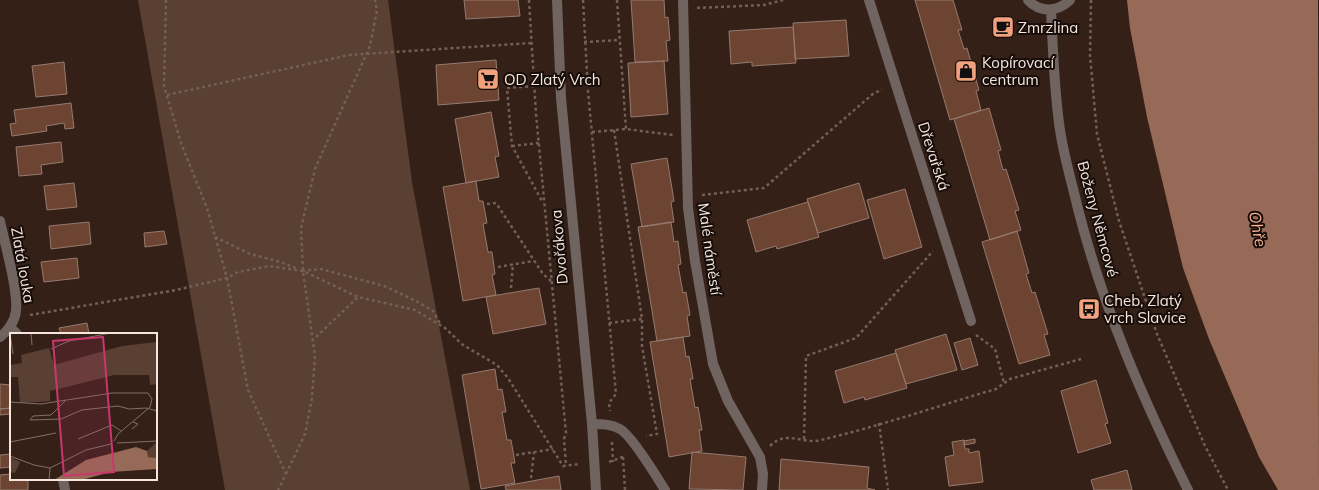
<svg xmlns="http://www.w3.org/2000/svg" width="1319" height="490" font-family="Mulish,sans-serif">
  <rect width="100%" height="100%" fill="#352017"/>
  <path fill="#5a3f33" d="M138 0H388L412 182 470 490H225Z"/>
  <path fill="#976a57" d="M1127 0H1318L1319 490H1278L1259 457 1209 339 1183 268 1147 117 1130 28Z"/>
  <path fill="#6d4431" stroke="#947a6f" d="M464 0H518L520 16 466 19Z
    M631 0H664L665 18 668 17 670 40 666 41 668 61 635 62Z
    M915 0H953L962 30H958L964 49 967 48 979 90 976 91 981 110 950 120Z
    M846 20 849 56 795 59 793 23Z
    M793 27 796 63 752 66V62L731 64 729 31Z
    M496 60 499 100 438 105 436 65Z
    M664 61 668 114 631 117 628 63Z
    M64 62 67 94 36 97 32 66Z
    M71 103 74 128 65 129 64 123 46 126 47 131 12 136 10 124 16 123 14 110Z
    M989 108 1001 150 998 151 1003 170 1006 169 1019 210 1015 211 1021 230 990 240 954 119Z
    M491 112 499 156 495 157 499 177 466 183 455 119Z
    M61 142 63 162 41 165 42 174 19 176 16 147Z
    M667 158 674 201 671 202 674 222 642 227 631 164Z
    M476 181 479 201H483L487 223 483 224 488 252H492L495 274 492 275 496 295 463 301 443 187Z
    M74 183 77 207 47 210 44 186Z
    M859 183 869 218 818 233 807 199Z
    M905 189 922 247 884 259 867 200Z
    M808 202 819 237 777 249 776 246 756 252 747 220Z
    M89 222 91 244 51 249 49 226Z
    M671 222 674 242 678 241 681 264 678 265 683 293 686 292 690 315 687 316 690 336 657 341 638 227Z
    M164 231 167 244 145 247 144 233Z
    M1017 231 1029 273 1026 274 1032 293 1035 292 1048 334 1044 335 1050 355 1019 364 982 242Z
    M77 258 79 278 44 282 41 262Z
    M539 288 546 324 493 334 486 297Z
    M87 323 89 334H61L59 328Z
    M946 334 957 370 906 384 895 350Z
    M683 337 686 357 689 356 693 379H690L695 408 698 407 702 430H699L702 451 669 457 650 342Z
    M970 338 978 365 962 370 954 343Z
    M896 353 907 388 865 400 864 397 844 403 835 371Z
    M495 369 498 390 502 389 506 412H502L507 440H511L515 463H511L515 483 481 489 462 375Z
    M1096 380 1108 423 1105 424 1111 443 1078 453 1061 391Z
    M0 384 11 385V408L0 409Z
    M11 408V414L0 415V409Z
    M975 439V443L964 445V441Z
    M964 440 965 449H969V453L979 451 983 482 949 486 945 457 954 455 952 442Z
    M692 452 746 457 743 490 689 489Z
    M11 454V467L0 468V455Z
    M781 459 869 467 867 488 875 490H779Z
    M1127 470 1132 490H1094L1091 480Z
    M11 474V479H28V490H0V475Z
    M559 476 561 490H506L505 486Z"/>
  <g fill="none" stroke-linecap="round" stroke-linejoin="round">
    <path stroke="#725f57" stroke-width="2.5" stroke-dasharray="3 3" stroke-linecap="butt" d="M166 0 164 86 181 143 207 208 227 278 248 390 286 474 278 490
      M529 0 536 114 566 433 564 439 566 465
      M583 0 588 91 616 394 609 403 610 411
      M617 0 626 129
      M1091 0 1090 55 1097 134 1119 221 1157 334 1205 446 1228 490
      M697 8 764 5 783 0
      M584 42 620 40
      M534 86 507 88 512 146 543 203
      M167 95 349 55 531 43
      M614 130 642 319V346L657 434 646 436
      M592 132 626 129 673 135
      M512 146 539 143
      M702 195 764 188 874 93 882 90
      M487 204 496 203 543 274 551 281
      M215 237 250 254 281 262 298 269
      M498 267 534 261
      M302 271 321 269 384 286 416 301 433 311 441 325
      M511 288 513 264
      M30 315 176 290 227 278 238 272 269 266 303 271 358 297 415 310 445 328 463 345 497 365 508 378 563 466 580 464
      M609 323 642 319
      M976 335 995 349 1004 383
      M316 337 358 297
      M879 423 888 490
      M804 439 806 356 856 338 933 251
      M612 442 613 462
      M770 446C787 429 802 445 821 440 880 426 938 406 996 389L1010 379 1081 359
      M516 455 553 449
      M623 457 625 490
      M609 462 625 456
      M286 474 305 434 312 398 315 356 303 271 301 228 315 169 370 46 377 10 375 0
      M531 478 534 452"/>
    <path stroke="#6f645f" stroke-width="10" d="M683 0 688 208 695 261 713 364 728 401 760 457 763 474 762 490
      M869 0 971 321
      M0 221C5 245 18 288 16 311 15 321 8 331 0 337
      M10 327 17 334
      M592 424C602 424 611 424 620 429 631 435 657 477 665 490
      M63 479 65 490"/>
    <path stroke="#6f645f" stroke-width="10" d="M557 0 561 98 592 424 596 490
      M1028 0C1040 13 1058 12 1070 0
      M1051 10C1053 50 1054 90 1060 130 1064 157 1072 183 1078 209 1104 310 1142 397 1188 490"/>
  </g>
  <defs>
    <g id="cafe-square" transform="scale(1.15)"><rect x="-9" y="-9" width="18" height="18" rx="4" fill="#f1a17d" stroke="#160d09"/><path d="M-5.5-4.5H6V0H3Q3 3.5 0 3.5H-2.5Q-5.5 3.5-5.5 0ZM3-3.2v2h1.7v-2ZM-6 4.5H4V6H-6Z" fill="#111"/></g>
    <g id="shop-square" transform="scale(1.15)"><rect x="-9" y="-9" width="18" height="18" rx="4" fill="#f1a17d" stroke="#160d09"/><path d="M-5-2.5h2.3a2.7 3.5 0 0 1 5.4 0H5L5.5 6h-11ZM-1.5-2.5h3a1.5 2.3 0 0 0-3 0Z" fill="#111"/></g>
    <g id="supermarket-square" transform="scale(1.15)"><rect x="-9" y="-9" width="18" height="18" rx="4" fill="#f1a17d" stroke="#160d09"/><path d="M-6-5.5h2.5l.6 2H6L4.5 2H-2.5L-4.4-4H-6ZM-1.5 3.2a1.3 1.3 0 1 0 .1 0ZM3 3.2a1.3 1.3 0 1 0 .1 0Z" fill="#111"/></g>
    <g id="bus-square" transform="scale(1.15)"><rect x="-9" y="-9" width="18" height="18" rx="4" fill="#f1a17d" stroke="#160d09"/><path d="M-5-6H5V4H4V6H2V4H-2V6H-4V4H-5ZM-3.5-4V0h7V-4ZM-3.5 1.2v1.5H-2V1.2ZM2 1.2v1.5H3.5V1.2Z" fill="#111"/></g>
  </defs>
  <g fill-rule="evenodd">
    <use href="#cafe-square" x="1003" y="27"/>
    <use href="#shop-square" x="966" y="71"/>
    <use href="#supermarket-square" x="488" y="79"/>
    <use href="#bus-square" x="1089" y="309"/>
  </g>
  <g text-anchor="middle" dominant-baseline="central" stroke-width="4" stroke-linejoin="round" paint-order="stroke">
    <g font-size="15" fill="#f4e5df" stroke="#160d09" text-anchor="start">
      <text x="1018" y="27">Zmrzlina</text>
      <text x="982" y="62">Kopírovací<tspan x="982" dy="17">centrum</tspan></text>
      <text x="504" y="79">OD Zlatý Vrch</text>
      <text x="1104" y="300">Cheb, Zlatý<tspan x="1104" dy="17">vrch Slavice</tspan></text>
    </g>
    <g font-size="15" fill="#f4e5df" stroke="#160d09">
      <text transform="translate(934 156) rotate(72)">Dřevařská</text>
      <text transform="translate(1098 219) rotate(75)">Boženy Němcové</text>
      <text transform="translate(559 247) rotate(-95)">Dvořákova</text>
      <text transform="translate(710 249) rotate(82)">Malé náměstí</text>
      <text transform="translate(23 265) rotate(80)">Zlatá louka</text>
    </g>
    <g font-size="16" font-style="italic" fill="#f8b091" stroke="#160d09">
      <text transform="translate(1258 229) rotate(79)">Ohře</text>
    </g>
  </g>
  <g transform="translate(10 333)">
    <rect width="147" height="147" fill="#352017"/>
    <path d="M147 9V51L140 52 139 42H104L40 58V68L10 70 8 44H0V32L12 30 11 22 39 15 44 32 112 13ZM147 109V125L138 124 137 118ZM0 124 10 129 5 140 0 139Z" fill="#5a3f33"/>
    <path d="M126 114 137 118 138 124 147 125V136L101 139 71 147H44L76 127Z" fill="#976a57"/>
    <path fill="none" stroke="#816f67" stroke-width="1" d="M0 0 3 21M21 0 22 12M41 16 59 8 101 0M55 68 41 82 23 83 20 87 51 86 72 77 108 73 119 76 136 75 147 78M0 69 31 71 102 60H138L142 66 140 74 108 101 104 108M122 96 128 91 123 89M68 106 102 92 111 98M0 109 46 100M107 110 147 108M0 123 24 132 40 135 76 117 101 111M39 147 40 135"/>
    <path fill="#ca376f" fill-opacity="0.15" stroke="#ca376f" stroke-width="2" d="M93 4 104 139 54 143 43 8Z"/>
    <rect width="147" height="147" fill="none" stroke="#f4e5df" stroke-width="2"/>
  </g>
</svg>
